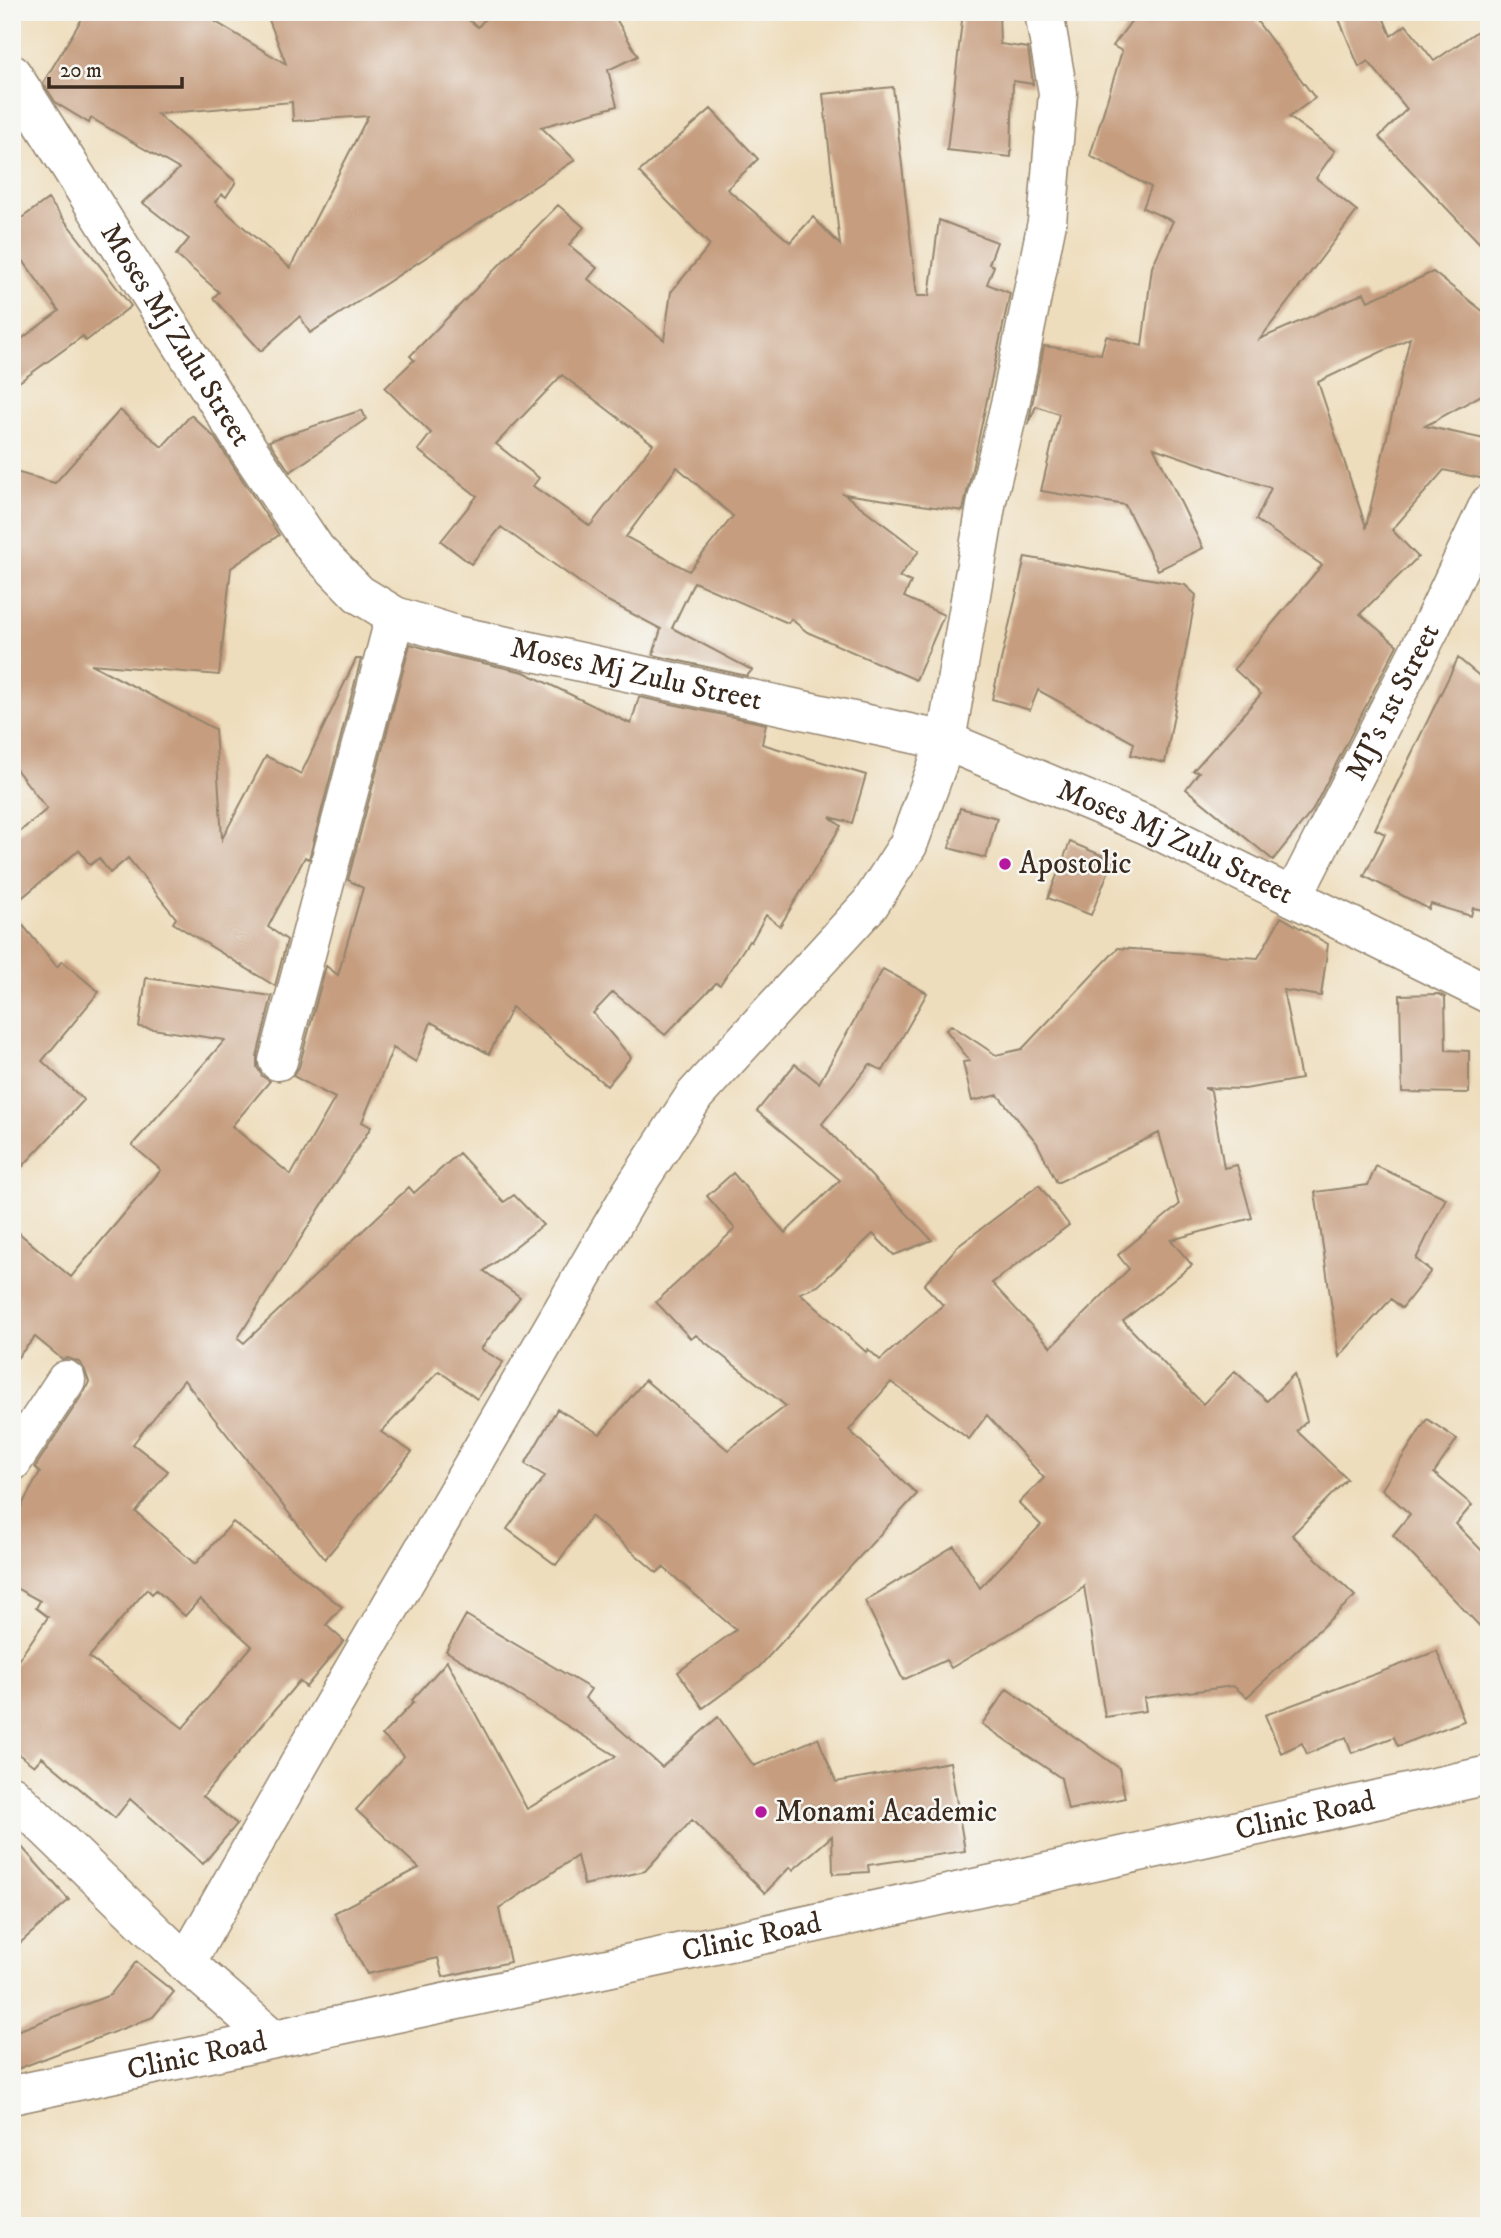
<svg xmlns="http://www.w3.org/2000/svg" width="1501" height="2238" font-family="'IM FELL DW Pica',serif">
  <rect width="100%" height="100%" fill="#f6f6f2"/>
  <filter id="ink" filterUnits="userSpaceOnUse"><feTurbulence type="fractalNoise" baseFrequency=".0143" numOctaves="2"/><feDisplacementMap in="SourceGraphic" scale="14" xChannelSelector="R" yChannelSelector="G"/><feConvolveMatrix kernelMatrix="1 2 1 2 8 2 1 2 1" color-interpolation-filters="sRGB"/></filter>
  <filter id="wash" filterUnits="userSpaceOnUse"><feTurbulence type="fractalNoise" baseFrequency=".00686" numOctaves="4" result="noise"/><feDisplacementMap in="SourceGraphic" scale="28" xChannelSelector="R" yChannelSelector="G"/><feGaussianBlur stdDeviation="1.57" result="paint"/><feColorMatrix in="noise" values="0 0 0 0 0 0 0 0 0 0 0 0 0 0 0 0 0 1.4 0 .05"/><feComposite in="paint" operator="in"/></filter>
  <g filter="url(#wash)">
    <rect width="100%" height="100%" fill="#eeddbc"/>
    <g id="blocks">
      <path fill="#c69d7f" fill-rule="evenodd" d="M86 12H199L286 64 266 12H459L478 27 491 12H612L638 56 608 70 617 106 541 127 575 160 310 333 300 316 261 351 213 298 219 292 176 255 189 239 143 203 179 169 91 118 89 123 56 103 43 83ZM292 102 293 121 368 116 290 268 215 202 222 194 226 197 236 182 157 114Z
        M963 12H999L1000 44 1028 48 1033 84 1013 81 1011 157 947 150Z
        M1138 12H1250L1315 98 1289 117 1335 151 1316 178 1357 211 1260 339 1364 293 1368 301 1433 272 1489 316V391L1425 426 1489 440V480L1444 470 1392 530 1418 557 1360 614 1397 645 1312 811 1273 860 1186 789 1199 772 1193 771 1261 694 1234 669 1322 565 1256 520 1271 488 1154 448 1203 548 1158 570 1125 505 1041 491 1059 414 1036 406 1028 425 1044 346 1101 354 1106 336 1142 346 1152 267 1173 221 1143 208 1151 187 1090 156 1122 51 1113 46ZM1410 338 1391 419 1366 527 1318 382Z
        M1336 12H1381L1391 36 1406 25 1434 61 1489 23V253L1379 137 1407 109 1368 61 1359 67Z
        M893 87 917 296H929L939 220 997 242 989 264 994 266 987 284 1010 293 963 511 844 494 919 551 899 577 911 582 904 597 944 615 916 680 807 632 791 619 788 623 694 582 672 628 752 670 747 676 653 655 661 629 602 598 501 527 471 564 441 541 477 496 418 450 431 433 385 388 414 360 410 356 558 205 584 227 569 245 597 268 588 279 664 340 671 292 710 245 639 172 711 109 758 159 727 189 790 242 813 217 840 245 823 94ZM562 375 653 444 590 526 533 486 539 478 496 444ZM677 467 733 516 689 571 626 537Z
        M48 199 131 306 86 341 83 336 12 387V346L59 311 12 245V225Z
        M120 410 162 447 191 415 214 437 279 535 231 568 219 675 91 664 215 729 222 839 266 756 301 774 356 659H361L309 859 305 857 268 927 287 940 275 986 173 923 176 918 128 858 110 873 99 858 90 865 79 850 12 906V838L47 809 12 764V471L55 483Z
        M362 410 366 419 290 472 269 441Z
        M1025 557 1185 585 1196 595 1165 763 1131 755 1134 743 1038 690 1030 710 992 699Z
        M410 644 451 656 524 672 631 724 639 697 766 724 762 744 866 775 852 823 830 817 841 826 780 926 766 915 751 942 749 941 720 985 716 983 665 1035 613 992 593 1013 631 1057 607 1086 512 1007 489 1054 431 1022 416 1062 393 1048 362 1122 371 1127 238 1338 244 1343 409 1187 414 1193 459 1153 504 1202 514 1195 543 1225 484 1271 520 1297 481 1349 503 1362 477 1399 439 1371 381 1432 412 1452 325 1559 184 1380 133 1444 168 1471 136 1512 195 1564 233 1522 342 1607 326 1625 344 1641 306 1687 299 1681 203 1796 237 1824 203 1864 130 1799 115 1818 42 1757 34 1766 12 1749V1669L48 1617 36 1608 40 1601 12 1586V1523L40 1472 35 1467 84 1392 89 1382 85 1370 79 1362 68 1358 62 1359 35 1337 12 1364V1227L71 1277 161 1170 132 1145 225 1040 139 1027 146 978 272 996 257 1056V1067L262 1076 270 1081 232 1126 291 1175 335 1098 293 1076 299 1067 326 966 338 975 363 888 348 880ZM147 1589 152 1594 156 1590 185 1616 200 1599 252 1646 183 1728 89 1657Z
        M1458 658 1489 684V911L1473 908 1471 916 1431 904 1429 909 1364 876 1385 834 1375 829Z
        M960 808 997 818 986 858 949 848Z
        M1070 842 1113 860 1091 915 1048 898Z
        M12 912 57 967 62 961 99 992 42 1061 84 1100 12 1178Z
        M1281 917 1328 944 1321 996 1283 990 1301 1079 1245 1089 1204 1088 1211 1091 1224 1168 1237 1165 1252 1218 1171 1240 1192 1265 1123 1321 1203 1404 1235 1371 1267 1401 1294 1374 1307 1421 1297 1431 1347 1479 1292 1535 1355 1596 1247 1697 1233 1686 1144 1698 1146 1711 1105 1717 1084 1586 1075 1595 951 1668 946 1660 903 1680 865 1601 954 1546 980 1588 1041 1525 1019 1503 1044 1478 987 1415 969 1439 891 1382 849 1430 917 1494 758 1668 703 1708 678 1672 736 1630 663 1567 657 1573 591 1516 556 1565 507 1529 545 1476 525 1464 557 1409 600 1434 645 1380 728 1450 786 1406 696 1335 691 1339 656 1302 735 1229 707 1196 733 1173 785 1233 840 1180 757 1111 795 1064 819 1083 883 969 927 993 883 1071 870 1064 822 1124 932 1240 894 1255 873 1234 818 1286 800 1293 866 1352 868 1349 880 1360 943 1305 924 1285 957 1247 1039 1185 1069 1225 992 1283 1051 1347 1129 1269 1118 1255 1179 1205 1159 1133 1057 1183 1037 1143 998 1095 972 1101 963 1062 970 1061 946 1030 951 1025 996 1055 1022 1049 1118 948 1258 958Z
        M1439 994 1445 997 1446 1050 1469 1051V1093L1402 1092 1400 995Z
        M1376 1166 1446 1198 1416 1259 1431 1271 1402 1308 1391 1299 1339 1357 1315 1192 1368 1185Z
        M1427 1419 1457 1439 1434 1473 1472 1505 1456 1524 1489 1558V1636L1393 1535 1410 1514 1382 1489Z
        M466 1615 591 1689 585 1698 662 1767 718 1717 754 1766 818 1738 836 1782 950 1762 965 1851 868 1865 869 1872 833 1874 832 1836 793 1870 790 1867 765 1893 692 1820 645 1871 584 1885 577 1856 499 1909 510 1962 443 1977 438 1958 367 1974 334 1913 419 1868 356 1810 404 1756 382 1735 414 1702 412 1700 447 1661 527 1809 616 1756 446 1651Z
        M1437 1651 1464 1721 1398 1746 1394 1737 1352 1753 1346 1737 1307 1754 1302 1743 1281 1753 1265 1715Z
        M1007 1689 1119 1768 1125 1798 1068 1810 1061 1778 982 1724Z
        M12 1836 69 1900 12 1950Z
        M136 1962 174 1992 153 2017 12 2071V2033L110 1995Z"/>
    </g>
  </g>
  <g filter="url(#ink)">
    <use href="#blocks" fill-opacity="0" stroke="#94846d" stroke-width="2"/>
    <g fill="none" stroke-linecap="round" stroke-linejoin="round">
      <g stroke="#94846d" stroke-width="41">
        <g id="minor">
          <path id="s1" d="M12 74 238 434 316 550 359 594 395 616 456 635 946 741 1147 825 1489 994"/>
          <path id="s2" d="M1293 897 1431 627 1489 504"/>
          <path d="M278 1061 395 616"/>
          <path d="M12 1462 66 1380"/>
          <path d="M12 1795 186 1963 272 2038"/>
          <path d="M186 1963 321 1726 631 1193 695 1095 870 904 908 845 946 741 987 500 1011 400 1047 222 1058 93 1044 12"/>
          <path id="s3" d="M12 2095 734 1941 1489 1775"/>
        </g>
      </g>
      <use href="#minor" stroke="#fff" stroke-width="38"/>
    </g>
  </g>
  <g fill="#b5179e" stroke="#f6f6f2" stroke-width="2.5">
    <circle cx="1005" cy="864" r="7"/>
    <circle cx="761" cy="1812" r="7"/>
  </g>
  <g text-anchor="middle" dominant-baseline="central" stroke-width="5" stroke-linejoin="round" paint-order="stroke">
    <g font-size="30" fill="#3b2a1e" stroke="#f6f6f2">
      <text stroke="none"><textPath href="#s1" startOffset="308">Moses Mj Zulu Street</textPath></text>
      <text stroke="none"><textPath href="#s1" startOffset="917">Moses Mj Zulu Street</textPath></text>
      <text stroke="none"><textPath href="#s2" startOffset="219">MJ’s 1st Street</textPath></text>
      <text stroke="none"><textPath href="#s1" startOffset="1484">Moses Mj Zulu Street</textPath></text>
      <text stroke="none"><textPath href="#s3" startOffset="1323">Clinic Road</textPath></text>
      <text stroke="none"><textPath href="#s3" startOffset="756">Clinic Road</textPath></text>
      <text stroke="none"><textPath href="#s3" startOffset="189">Clinic Road</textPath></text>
    </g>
    <g font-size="30" fill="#3b2a1e" stroke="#f6f6f2" text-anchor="start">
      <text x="1019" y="864">Apostolic</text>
      <text x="775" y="1812">Monami Academic</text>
    </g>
  </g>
  <rect width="1501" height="2238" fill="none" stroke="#f6f6f2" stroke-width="42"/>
  <path d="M49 77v10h133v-10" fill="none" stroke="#3b2a1e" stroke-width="3.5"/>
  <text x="60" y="77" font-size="21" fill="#3b2a1e" stroke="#f6f6f2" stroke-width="5" paint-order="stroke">20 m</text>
</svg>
